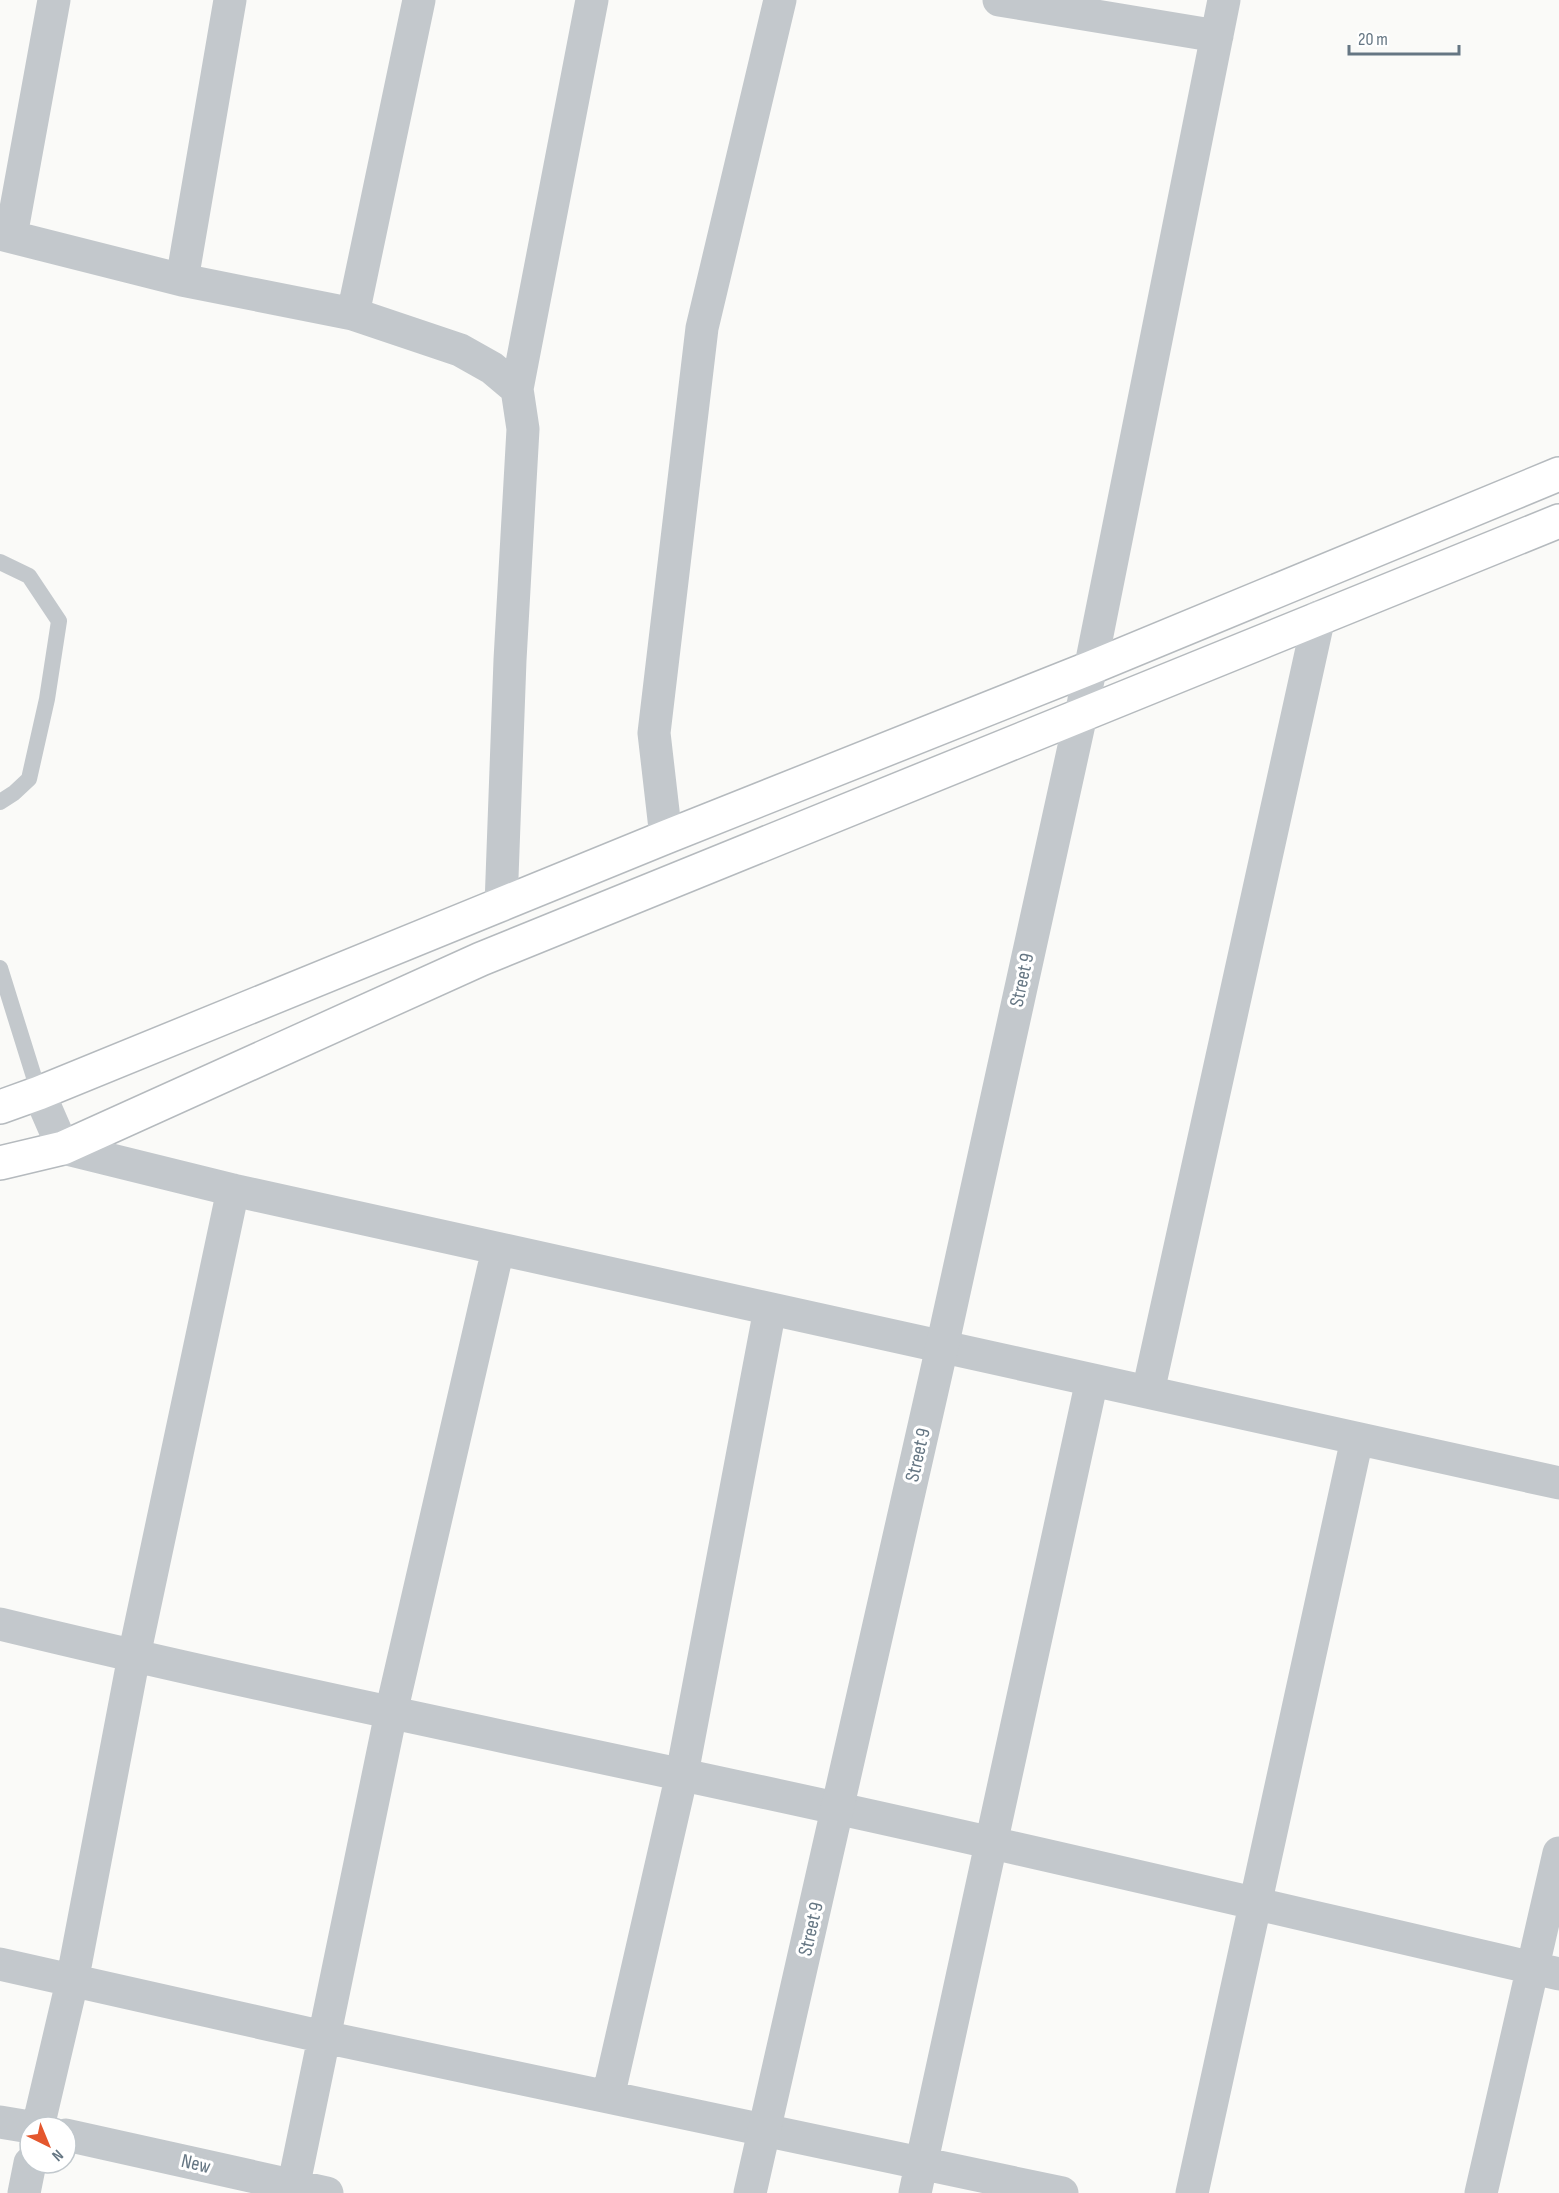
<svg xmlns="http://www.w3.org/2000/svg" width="1559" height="2193" font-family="'Sofia Sans Condensed',sans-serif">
  <rect width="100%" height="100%" fill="#fafaf8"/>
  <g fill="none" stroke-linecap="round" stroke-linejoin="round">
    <g stroke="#b5babe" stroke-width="36">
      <path id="primary" d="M0 1107 39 1093 666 837 1090 668 1559 474
        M0 1163 63 1148 481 959 1559 521"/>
    </g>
    <path stroke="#c3c8cc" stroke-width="16" d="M0 562 29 576 59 621 47 699 29 779 14 793 0 802
      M0 968 39 1093"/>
    <path stroke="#c3c8cc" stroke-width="33" d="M999 0 1217 36
      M0 234 182 280 353 314 460 350 492 368 517 389 523 429 510 660 501 905
      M11 236 54 0
      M182 280 230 0
      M353 314 419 0
      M517 389 592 0
      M1081 715 1224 0
      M666 837 654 733 702 328 780 0
      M39 1093 63 1148 233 1190 1559 1483
      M1148 1392 1319 617
      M0 1624C276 1691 554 1746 831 1807 1074 1860 1316 1918 1559 1974
      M0 1964 324 2037 1062 2193
      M608 2097 682 1774 770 1309
      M0 2122 30 2127
      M38 2127 72 1982 134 1656 233 1190
      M66 2135 327 2193
      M24 2193 30 2163
      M292 2193 391 1713 498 1249
      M915 2193 1092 1380
      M1192 2193 1357 1439
      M1481 2193 1559 1853"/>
    <path stroke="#c3c8cc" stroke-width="33" d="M750 2193 942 1347 1081 715"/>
    <use href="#primary" stroke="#fff" stroke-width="33"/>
  </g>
  <g text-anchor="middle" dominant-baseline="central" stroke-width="6" stroke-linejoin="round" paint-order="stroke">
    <g font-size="20" fill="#657683" stroke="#fff">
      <text transform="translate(1022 980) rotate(-78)">Street 9</text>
      <text transform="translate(918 1455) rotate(-77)">Street 9</text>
      <text transform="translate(811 1929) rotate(-77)">Street 9</text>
      <text transform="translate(196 2164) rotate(13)">New</text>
    </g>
  </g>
  <g transform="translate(48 2145) rotate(137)"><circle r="28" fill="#ffffff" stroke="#c1c8cd" stroke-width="1.5"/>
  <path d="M0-4.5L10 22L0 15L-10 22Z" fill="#e4572e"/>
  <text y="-9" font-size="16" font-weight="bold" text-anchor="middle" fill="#657683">N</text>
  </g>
  <path d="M1349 45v9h110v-9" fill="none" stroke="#657683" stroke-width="3"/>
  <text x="1358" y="45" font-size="18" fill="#657683" stroke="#ffffff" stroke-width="4.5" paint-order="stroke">20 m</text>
</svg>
